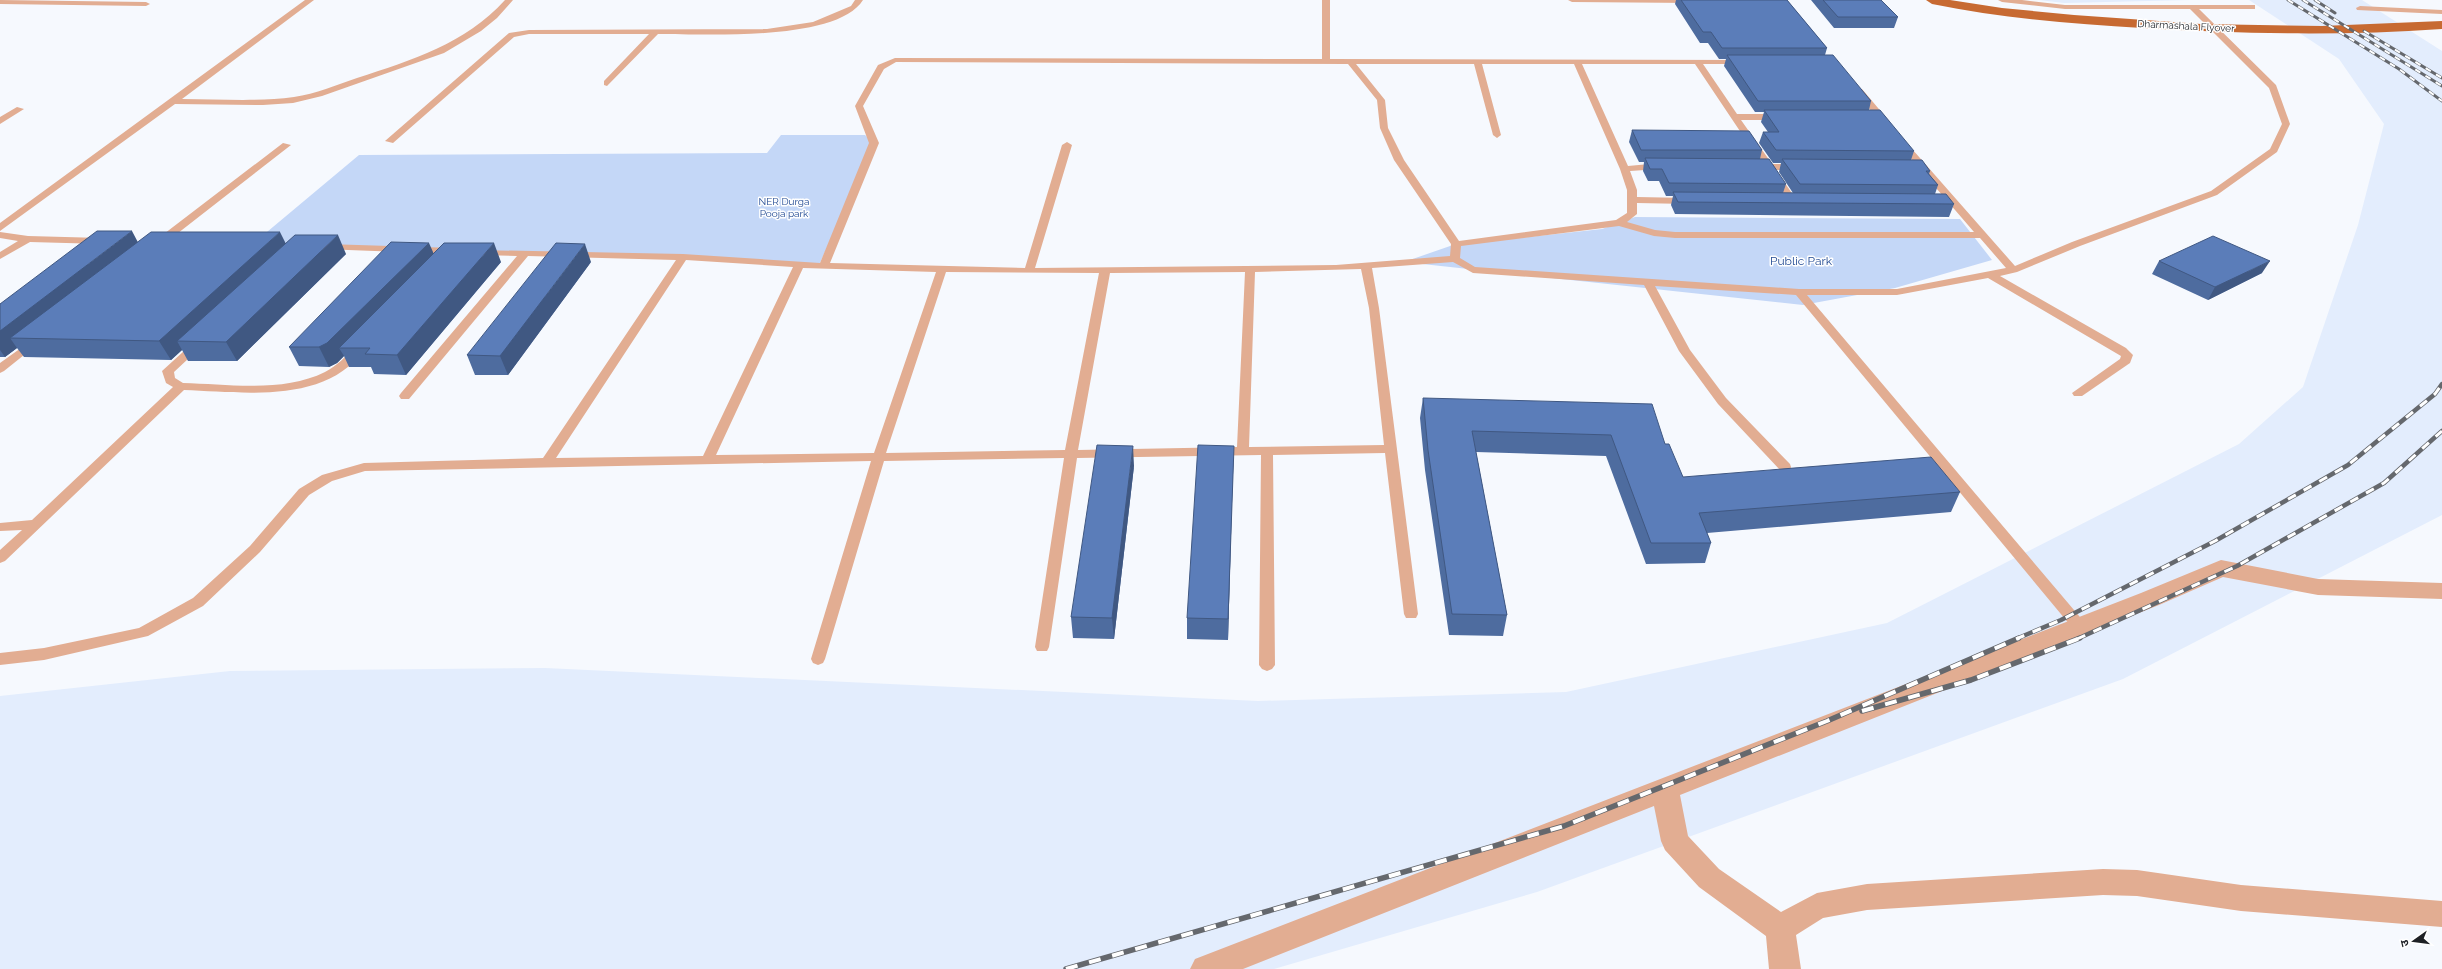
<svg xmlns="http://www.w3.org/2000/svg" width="2442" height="969" font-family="Raleway,'Noto Sans Devanagari',sans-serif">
  <rect width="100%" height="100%" fill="#f6f9fe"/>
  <path fill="#e3edfd" d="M2039 0H2191L2064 3Z
    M2249 0H2362L2442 51V515L2123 679 1537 892 1274 969H0V696L230 671 545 668 1258 701 1566 692 1887 623 2239 444 2303 387 2358 225 2384 124 2339 59Z"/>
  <path fill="#c4d7f7" d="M781 135H865L874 143 819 265 255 242 359 155 767 153Z
    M1635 217 1960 219 1992 260 1895 288 1803 305 1404 262 1453 245 1602 229Z"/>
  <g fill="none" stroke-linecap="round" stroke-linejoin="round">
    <path fill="#e2ad92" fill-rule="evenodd" d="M0 0 146 2 150 4 146 6 0 4Z
      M305 0H314L182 99C219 99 257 102 294 97 316 94 336 85 357 78 412 60 465 44 505 0H513L497 18 481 31 444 53 322 96 293 103 263 105 175 104 0 231V223Z
      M855 0H863C837 42 704 34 658 34L607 86 604 85V81L649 34H529L514 37 393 143 385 141 509 33 529 30 767 29 813 22 851 6Z
      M1322 0H1330V59L1744 60 1745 62 1741 64H1703L1737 114H1779L1783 117 1779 120H1741L1772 164H1798L1803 167 1798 170H1776L1798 202 1796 204H1790L1766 170 1754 169V165L1762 164 1695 64H1582L1628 166 1660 163 1665 166 1660 169 1630 171 1637 190V197L1688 198 1693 201 1688 204 1637 203V214L1627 222 1655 230 1675 232H1974L1899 145V141H1905L2015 266 2072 242 2211 191 2270 149 2282 124 2269 88 2190 9H2065L2002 2 1998 0H2022L2065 5H2255V9H2199L2276 85 2290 124 2277 152 2217 195 2080 246 2017 272 2000 276 2126 348 2133 355 2130 363 2082 396H2074L2072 393 2120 359 2121 356 1988 278 1897 295H1807L2085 623 2087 627 2085 631H2075L1796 295 1655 286 1690 350 1726 398 1790 464 1791 467 1790 470H1780L1718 404 1679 351 1644 285 1473 273 1453 262 1372 268 1379 308 1418 614 1416 618H1406L1404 614 1385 453 1273 455 1275 665 1272 669 1267 671 1262 669 1259 665 1261 455 1077 458 1049 647 1047 651H1037L1035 647 1064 458 884 461 825 659 823 663 818 665 813 663 811 659 871 461 365 471 332 481 309 495 260 552 203 606 148 636 44 660 0 665V653L44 648 139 628 193 598 250 546 299 489 322 475 364 463 543 458 676 260 528 256 409 399H401L399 396 401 393 517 256 480 255 475 252 476 250 683 254 820 263 869 143 855 106 878 65 895 58 1322 59ZM896 62 1348 64 1377 100 1380 128 1394 160 1451 244 1450 256 1336 265 1035 268 1072 145 1067 142 1062 145 1025 268 830 263 879 143 863 106 884 69ZM1356 64H1474L1493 135 1497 138 1501 135 1482 64H1574L1620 169 1627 190V213L1616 220 1459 241 1404 160 1388 128 1385 100ZM1619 226 1654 236 1675 238H1980L2006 268 1897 289H1799L1475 267 1460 258 1461 246ZM686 260 793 267 703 456 556 458ZM803 268 936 272 874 453 716 455ZM1361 269 1369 308 1384 445 1249 447 1255 272ZM946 272 1099 273 1065 450 886 453ZM1245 272 1237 447 1078 450 1110 273Z
      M1568 0H1695L1696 1 1692 3 1572 2Z
      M2360 6 2442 10V14L2357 10 2356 8Z
      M1856 89H1862L1889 121V125H1883L1856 93Z
      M17 107 24 109 0 124V117Z
      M283 143 291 145 164 244H156V240Z
      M0 232 28 236 102 238 107 241 102 244 30 242 0 259V252L18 241 0 238Z
      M326 244 454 248 459 251 454 254 322 249V245Z
      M35 338 41 341 39 343 4 371 0 373V363Z
      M199 340 205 343 203 345 174 372 175 378 183 383C228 384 283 393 325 372 337 366 346 356 355 347L359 346 365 349C325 405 243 392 184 390L5 561 0 563V550L22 530 0 531V523L32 520 173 387 166 383 162 371 195 341Z"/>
    <path fill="#e2ad92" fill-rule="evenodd" d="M2221 560 2318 579 2442 583V599L2318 595 2223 577 2159 605 1680 795 1688 836 1719 869 1781 912 1817 893 1867 884 2103 869 2137 870 2241 885 2442 901V927L2241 911 2137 896 2103 895 1867 910 1823 918 1796 935 1801 969H1769L1766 936 1699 887 1665 850 1661 841 1654 806 1243 969H1190L1195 959 2141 593Z"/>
    <path fill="#c76a32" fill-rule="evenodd" d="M1926 0H1950L2002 8 2074 15 2201 24 2322 26 2442 21V29C2342 36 2242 34 2142 28 2072 24 2001 18 1932 4Z"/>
    <g stroke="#65686d" stroke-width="3">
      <path id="rail-far2" d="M2288 0 2399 69 2442 101
        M2303 0 2442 86
        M2315 0 2335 13
        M2364 31 2442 78"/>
    </g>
    <g stroke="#65686d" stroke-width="4.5">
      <path id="rail-far1" d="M2016 639 2061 620 2215 541 2348 465 2435 394 2442 384
        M2077 639 2237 566 2384 483 2442 431"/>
    </g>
    <g stroke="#65686d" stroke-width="5.5">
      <path id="rail" d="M1862 711 1971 680 2080 638
        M1066 969 1564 826 1827 721 2019 638"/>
    </g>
    <use href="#rail-far2" stroke="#fff" stroke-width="2" stroke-dasharray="6" stroke-linecap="butt"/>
    <use href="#rail-far1" stroke="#fff" stroke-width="3" stroke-dasharray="9" stroke-linecap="butt"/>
    <use href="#rail" stroke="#fff" stroke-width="4" stroke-dasharray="12" stroke-linecap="butt"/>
  </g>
  <path fill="#4e6c9f" d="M1676 0H1787L1827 48 1825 55 1871 101 1869 110 1914 151 1911 160 1930 171 1929 174 1938 185 1935 194 1954 204 1949 217 1675 214 1671 205 1673 196H1666L1659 181H1648L1643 171 1644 162H1639L1629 142 1632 130 1762 150 1760 159 1786 184 1783 193H1793L1779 172 1781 163H1773L1759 143 1763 132H1768L1761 122 1764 112H1755L1724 66 1726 59H1719L1708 43H1700L1675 4Z
    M1811 0H1881L1898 17 1894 28H1834Z
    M138 242 285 243 346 254 237 361H188L182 350 171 360 24 357 17 348 5 357H0V304Z
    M434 253 501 262 406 375 374 374 371 367H349L344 356 337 363 329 367 299 366 289 347Z
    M2159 261 2262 273 2208 300 2152 274Z
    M591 262 508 375H475L467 355Z
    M1423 398 1665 444 1683 477 1960 492 1951 512 1707 533 1711 543 1705 563 1646 564 1606 456 1476 452 1507 615 1503 636 1449 635 1425 470 1420 418Z
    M1134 466 1114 639 1073 638 1071 617Z
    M1233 466 1228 640 1187 639V618Z"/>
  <path fill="#405882" d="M132 231 142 250 10 338 17 348 5 357 0 350V331Z
    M280 232 289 250 177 341 182 350 171 360 159 341Z
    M338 235 346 254 237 361 226 342Z
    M429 243 437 261 339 348 344 356 337 363 329 367 319 347Z
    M494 243 501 262 406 375 397 355Z
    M585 244 591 262 508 375 500 356Z
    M2270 261 2262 273 2208 300 2215 287Z
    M1133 446 1134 466 1114 639 1112 618Z
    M1234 446 1233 466 1228 640V619Z"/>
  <path fill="#5b7db9" stroke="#405882" d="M1681 0H1787L1827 48H1722L1711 32H1703Z
    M1823 0H1881L1898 17H1838Z
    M1727 55H1833L1871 101H1758Z
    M1764 110H1880L1914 151 1776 150 1763 132H1779Z
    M1632 130 1749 131 1762 150H1641Z
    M1645 158 1769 159 1786 184 1669 183 1662 169H1650Z
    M1782 159 1922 160 1930 171H1926L1938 185 1800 184Z
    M1673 192 1946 194 1954 204 1678 202Z
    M97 231H132L0 331V304Z
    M151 232H280L159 341 10 338Z
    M295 235H338L226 342 177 341Z
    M2213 236 2270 261 2215 287 2159 261Z
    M391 242 429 243 327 343 319 347H289Z
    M444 243H494L397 355 365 354 370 348H339Z
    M556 243 585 244 500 356 467 355Z
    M1423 398 1652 404 1665 444H1669L1683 477 1931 457 1960 492 1699 513 1711 543H1651L1611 435 1472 431 1507 615 1452 614 1428 450Z
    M1097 445 1133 446 1112 618 1071 617Z
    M1198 445 1234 446 1228 619 1187 618Z"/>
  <g text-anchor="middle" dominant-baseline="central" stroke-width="3" stroke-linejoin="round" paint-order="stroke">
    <g font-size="10" fill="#1d2025" stroke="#fff">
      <text transform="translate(2186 26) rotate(3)">Dharmashala Flyover</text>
    </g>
    <g font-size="10" fill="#1f4892" stroke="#fff">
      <text x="784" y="201">NER Durga<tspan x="784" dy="12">Pooja park</tspan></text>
    </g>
    <g font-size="12" fill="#1f4892" stroke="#fff">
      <text x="1801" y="261">Public Park</text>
    </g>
  </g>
  <g transform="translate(2414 941) rotate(256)" stroke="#ffffff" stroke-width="3" paint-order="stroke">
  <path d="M0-3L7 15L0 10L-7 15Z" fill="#1d2025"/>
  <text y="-6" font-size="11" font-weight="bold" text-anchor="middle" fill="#1d2025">उ</text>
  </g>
</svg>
